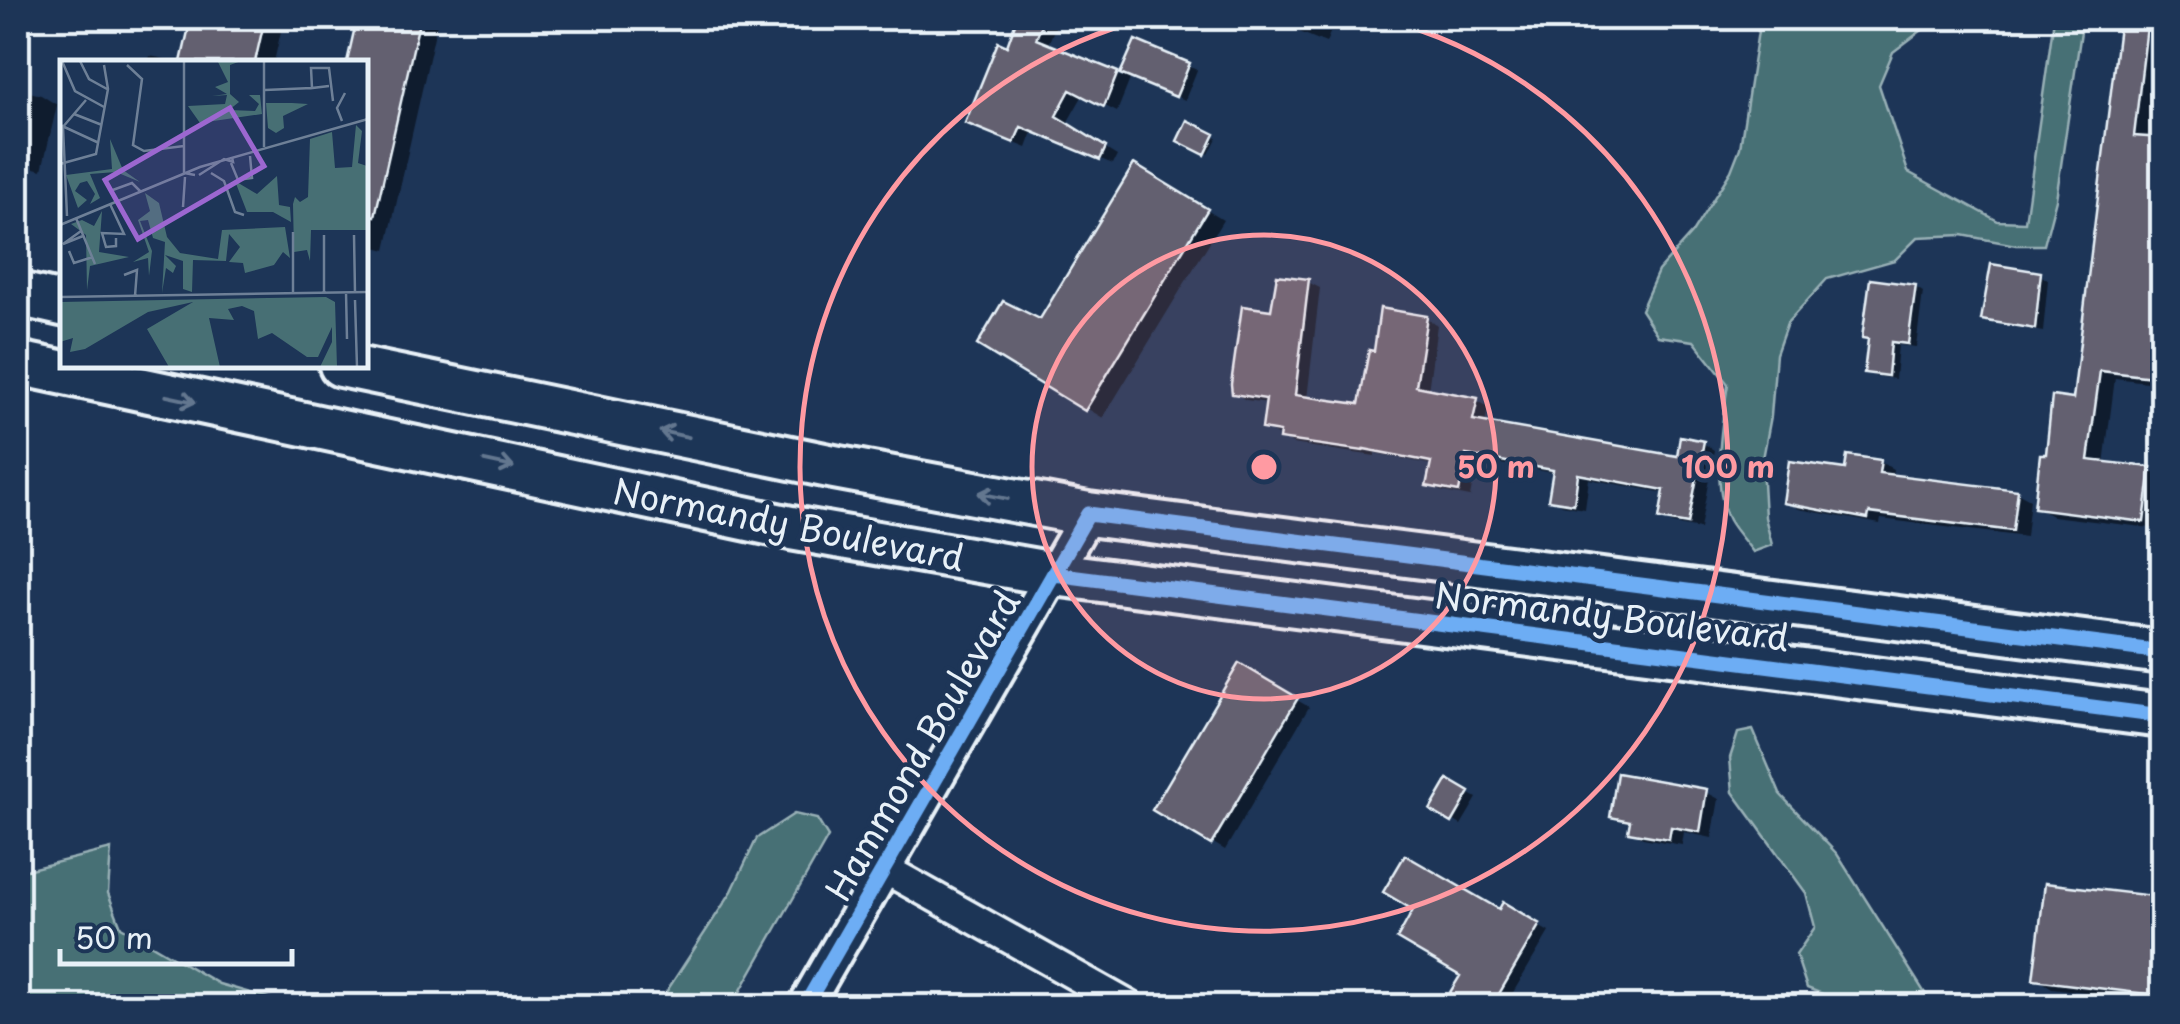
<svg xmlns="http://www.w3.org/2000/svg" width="2180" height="1024" font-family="'Playpen Sans',sans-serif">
  <rect width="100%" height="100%" fill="#1d3557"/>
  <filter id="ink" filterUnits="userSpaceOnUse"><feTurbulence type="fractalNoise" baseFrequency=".01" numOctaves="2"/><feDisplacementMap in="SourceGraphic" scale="20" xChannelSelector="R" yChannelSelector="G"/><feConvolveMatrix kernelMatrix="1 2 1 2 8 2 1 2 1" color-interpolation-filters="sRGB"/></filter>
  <g filter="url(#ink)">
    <path fill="#476f74" stroke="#98b0b6" stroke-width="2.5" d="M1760 18H1938L1893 52 1879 85 1908 172 1998 221 2025 222 2054 18H2083L2056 199 2044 245H2016L1962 235 1918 237 1895 260 1827 279 1787 323 1776 354 1771 416 1762 464 1765 517 1772 545 1753 552C1746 542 1735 531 1729 520 1711 485 1722 421 1728 384L1694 341 1658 336 1641 310 1658 271 1692 233 1731 171 1740 148Z
      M1753 730 1780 794 1837 854 1933 1006H1853L1807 988 1796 955 1815 927 1806 893 1733 792 1730 758 1738 733Z
      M794 814 817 819 828 837 732 1006H657L732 891 757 838Z
      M111 849 108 893 121 927 219 984 296 1006H23L27 994 22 968 18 965V872Z"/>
    <path fill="#0007" d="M194 18H284L274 62H184Z
      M360 18H427L437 23 386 250 375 247 372 258 365 256V62H349Z
      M1020 18 1058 20 1047 47 1122 77 1136 43 1197 70 1185 100 1131 77 1117 112 1083 95 1066 125 1117 156 1113 164 1033 132 1027 148 980 129Z
      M1294 18H1336L1326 43 1290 28Z
      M2122 18H2162V384L2115 378 2104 464 2150 470 2162 477 2159 529 2052 516 2037 507 2048 457 2075 402Z
      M150 56 179 62H148Z
      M18 89 41 95 57 105 42 170 18 164Z
      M1188 123 1217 138 1209 154 1180 140Z
      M1135 167 1223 220 1103 418 980 344 1041 323Z
      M2040 275 2048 280 2043 332 1992 323 1984 319Z
      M1308 282 1320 288 1307 399 1361 407 1426 318 1437 325 1428 391 1477 400 1488 407 1485 424 1679 459 1703 443 1714 450 1700 529 1673 524 1662 518 1666 493 1589 479 1585 509 1562 505 1551 498 1555 473 1477 460 1470 497 1440 491 1429 485 1433 465 1375 453V456L1293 444 1265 428 1268 403 1246 400 1234 393 1273 313Z
      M1915 287 1923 292 1916 347 1898 345 1895 379 1874 376 1866 372Z
      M1880 462 1893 469 1892 477 2017 492 2030 499 2026 537 1881 519 1880 524 1799 509 1786 502 1847 472Z
      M1240 667 1309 707 1225 850 1156 809Z
      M1449 782 1477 798 1461 825 1434 809Z
      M1706 792 1719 799 1712 838 1684 832 1682 845 1643 838 1631 831 1632 824 1613 816Z
      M2047 886 2162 900V1002L2052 988 2036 978Z
      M1504 906 1549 932 1505 1006H1475L1453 993Z"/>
    <path fill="#646070" stroke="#e8f1f8" stroke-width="2.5" d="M191 18H265L255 62H181Z
      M357 18H420L375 216 365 214V62H347Z
      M1017 18H1044L1036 39 1118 72 1104 107 1070 90 1056 116 1106 147 1100 160 1021 127 1014 143 965 123 998 42 1007 46Z
      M2120 18H2148L2134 136 2162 138V378L2100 371 2088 460 2151 467 2144 522 2034 508 2040 454H2046L2052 396 2073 399Z
      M1135 40 1190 63 1176 97 1120 74Z
      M1187 120 1215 134 1205 155 1177 141Z
      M1134 164 1208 209 1085 411 977 345 1003 301 1040 319Z
      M1991 264 2041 272 2035 329 1981 320Z
      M1277 275 1309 279 1295 395 1359 404 1369 350 1374 351 1380 308 1427 316 1416 386 1478 398 1473 420 1677 456 1680 436 1704 441 1688 524 1659 519 1664 490 1578 474 1574 504 1548 500 1553 470 1466 455 1459 492 1426 486 1431 462 1364 449 1363 451 1279 439 1280 432 1262 429 1266 399 1232 394 1231 384 1242 306 1271 310Z
      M1870 279 1916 285 1908 344 1891 342 1888 376 1864 373 1868 339 1862 338Z
      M1847 455 1881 460 1879 473 2018 490 2013 531 1869 513 1868 519 1783 503 1789 461 1845 469Z
      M1239 663 1298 698 1211 845 1152 810Z
      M1617 773 1707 789 1700 832 1671 827 1669 839 1628 832 1630 821 1610 817Z
      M1448 779 1470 792 1452 823 1430 810Z
      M1405 855 1499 909 1503 902 1540 924 1492 1006H1470L1449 994 1460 976 1397 939 1413 910 1383 892Z
      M2045 883 2162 897V996L2033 980Z"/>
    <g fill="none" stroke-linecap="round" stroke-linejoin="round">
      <g stroke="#e8f1f8" stroke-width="35">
        <path id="minor" d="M885 869 1130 1006"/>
      </g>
      <g stroke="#e8f1f8" stroke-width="40">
        <path id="tertiary" d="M805 1006 1088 514"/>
      </g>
      <g stroke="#e8f1f8" stroke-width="50">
        <path id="primary" d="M18 294 62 304
          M18 363 791 528 1054 574 2162 716
          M341 365 834 467 1088 514 2162 652"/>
      </g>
      <use href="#minor" stroke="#1d3557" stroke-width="28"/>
      <use href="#tertiary" stroke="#1d3557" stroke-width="32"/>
      <use href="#primary" stroke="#1d3557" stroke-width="42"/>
      <g stroke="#1d3557" stroke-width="21">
        <path id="cycleway" d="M1054 574 2162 716
          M805 1006 1088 514 2162 652"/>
      </g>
      <use href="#cycleway" stroke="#6dadf4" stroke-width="15"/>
    </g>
    <defs><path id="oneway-shaft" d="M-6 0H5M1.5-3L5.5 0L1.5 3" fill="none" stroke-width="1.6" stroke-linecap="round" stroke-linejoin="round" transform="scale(2.5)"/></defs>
    <g stroke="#64778f">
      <use href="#oneway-shaft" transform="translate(181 399) rotate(12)"/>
      <use href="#oneway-shaft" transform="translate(674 434) rotate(-168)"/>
      <use href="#oneway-shaft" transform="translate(499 464) rotate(12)"/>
      <use href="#oneway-shaft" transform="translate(993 496) rotate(-169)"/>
    </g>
  </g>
  <circle cx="1264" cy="467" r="232" fill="#ff9aa2" fill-opacity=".12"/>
  <g fill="none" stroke="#ff9aa2" stroke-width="5">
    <circle cx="1264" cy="467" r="232"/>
    <path d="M1380 18A464 464 0 1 1 1148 18"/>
  </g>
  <g text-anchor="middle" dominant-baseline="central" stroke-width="9" stroke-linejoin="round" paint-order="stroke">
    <g font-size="35" fill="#e8f1f8" stroke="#1d3557">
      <text transform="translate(789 523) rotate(11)">Normandy Boulevard</text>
      <text transform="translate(1612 615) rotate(7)">Normandy Boulevard</text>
      <text transform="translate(921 745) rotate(-60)">Hammond Boulevard</text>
    </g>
  </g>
  <g transform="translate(60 60)">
    <rect width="308" height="308" fill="#1d3557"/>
    <path d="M181 1 170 5V34L179 42 169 50 195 51 199 44 189 35H200L202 54 140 63 128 46 165 44 167 35 152 36 167 34 155 27 168 22 158 2ZM206 43H232L248 44 223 56 224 68 216 73 208 68ZM296 65 302 71 298 103 307 106V170H251L250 201 247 190 234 192 233 144 235 137 240 142 248 137 250 79 272 72 275 108 292 107ZM50 79 63 110 80 122 56 112 30 114 40 138 30 144 35 134 27 121 20 123 15 131 27 140 18 148 6 115 52 109ZM217 116 219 145 230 147 231 162 213 152H187L175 121 197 134ZM85 133 99 143 107 177 120 193 158 199 162 170 225 167 230 198 223 192 214 205 185 213 183 203 169 202 180 187 169 174 166 201 133 200 132 232 123 229V201L105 195 116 206 113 213 106 208 102 233 105 182 93 178 88 160 80 161 92 191 89 216 88 198 73 202 89 192 78 160 90 151ZM42 151 39 192 69 197 30 206 27 230 26 175 11 164 22 160 34 166ZM266 237 275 242 277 307H260L272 282V267L258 297H247L212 273 198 279 194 251 182 246 168 249 174 260 149 258 160 307H109L87 269 133 242 88 252 25 289 10 292 13 278 0 282V242Z" fill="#476f74"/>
    <path fill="none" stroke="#6e8097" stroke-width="2.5" d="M2 1 15 31 44 47M20 1 29 19 47 29M124 1V113L135 115M67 5 82 19 73 85 84 91 124 86M269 26 252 28 251 8H269L273 41M205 30 252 28M14 54 42 65M282 61 277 48 285 33M0 65 39 83M3 67 7 156M2 68 26 40M204 87V1M171 103 178 120 192 118 190 96M0 104 36 94 48 29 44 5M151 113 164 121 175 152 184 155M139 115 164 99 173 102 172 97M50 131 72 123 80 131M50 144 64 174 42 173 46 187 56 186V178M123 147 125 117M16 158 35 204M0 165 140 107 308 59M21 171 3 184 23 176M233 172V233M264 175V232M294 175 295 232M9 191 14 203 33 197M64 215 77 210 75 236M286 232 287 279M0 237 308 232M295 240 297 307"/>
    <path fill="#9c67d0" fill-opacity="0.15" stroke="#9c67d0" stroke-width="5" d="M170 48 204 106 78 179 45 120Z"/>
    <rect width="308" height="308" fill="none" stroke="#e8f1f8" stroke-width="5"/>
  </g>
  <circle cx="1264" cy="467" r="15" fill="#ff9aa2" stroke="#1d3557" stroke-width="5"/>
  <g font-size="30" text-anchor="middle" font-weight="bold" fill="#ff9aa2" stroke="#1d3557" stroke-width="9" stroke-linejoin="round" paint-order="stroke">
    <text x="1496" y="478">50 m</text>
    <text x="1728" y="478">100 m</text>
  </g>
  <rect width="2180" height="1024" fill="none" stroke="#1d3557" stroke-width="60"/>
  <rect x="30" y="30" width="2120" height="964" fill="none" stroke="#e8f1f8" stroke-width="4" filter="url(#ink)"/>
  <path d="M60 949v15h232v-15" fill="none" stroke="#e8f1f8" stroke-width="5"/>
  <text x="75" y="949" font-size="30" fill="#e8f1f8" stroke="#1d3557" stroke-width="8" paint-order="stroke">50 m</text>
</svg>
